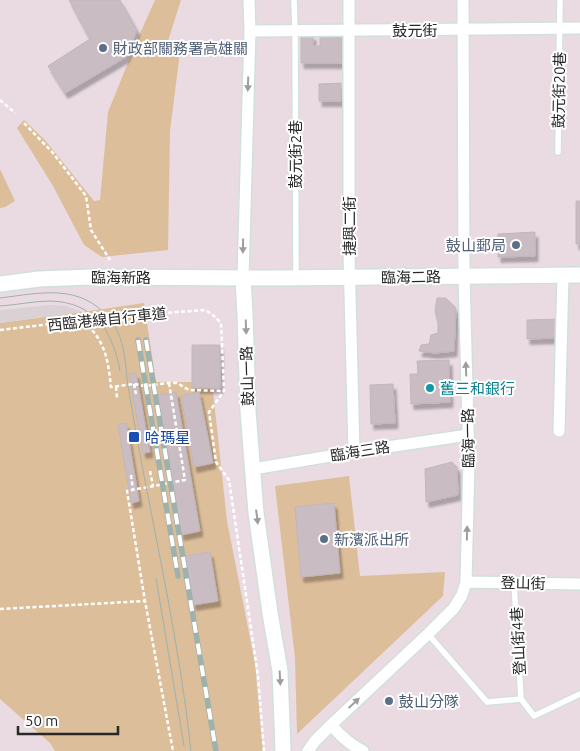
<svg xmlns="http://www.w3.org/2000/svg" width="580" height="751" font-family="Ubuntu,'Noto Sans TC',sans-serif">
  <defs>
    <filter id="shadow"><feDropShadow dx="3" dy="5.5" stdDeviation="1" flood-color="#0004"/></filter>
  </defs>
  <rect width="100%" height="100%" fill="#eadbe3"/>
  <path fill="#ddbe9a" d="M155 0H181L168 41 181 44 170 131 168 250 102 257 84 245 53 186 17 128 24 120 45 140 94 201 100 200 108 112 138 38Z
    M0 169 15 201 5 207 0 208Z
    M144 303 156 382H212L227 521 255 663 263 751H55L50 743 0 699V323L82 312Z
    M349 476 360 576 445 572 443 596 297 734 295 658 275 486Z"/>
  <path fill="#dad1d5" d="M50 305 66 306 82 312 0 323V310Z"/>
  <path fill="#c9bcc3" stroke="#c4b5bc" filter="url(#shadow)" d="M69 0H120L137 30 126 57 65 93 48 66 90 39Z
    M301 35H313V46H320V36L342 35V63H301Z
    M341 83V101H319V84Z
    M576 201H580V244H576Z
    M535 232V256L498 257V234Z
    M437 298H446L456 308 454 351 435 353 419 351 421 345 429 344 431 335 438 333V323L435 311Z
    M559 319V338L527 339V320Z
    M192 345H220V388H192Z
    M449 360 450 402 411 404 410 374H418L417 361Z
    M136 373 150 452 143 453 129 374Z
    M393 384 395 423 371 424 370 385Z
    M176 392 200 531 181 535 156 395Z
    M199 392 213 463 194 467 181 396Z
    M126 423 139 501 131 503 118 424Z
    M452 462 457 467 458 495 426 502 425 469Z
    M334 503 340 573 301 577 295 507Z
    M210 552 218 601 193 605 185 556Z"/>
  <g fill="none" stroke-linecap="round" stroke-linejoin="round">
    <g stroke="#d0e0db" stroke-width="8">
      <path id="service" d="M294 0 295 30 296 278
        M558 152 560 0
        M514 583 521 699
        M428 634 487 702 521 699 534 716 580 694"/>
    </g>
    <g stroke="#d0e0db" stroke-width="14">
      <path id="minor" d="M349 0V254L354 452
        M250 31 580 28
        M243 278 250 31 249 0
        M559 431 563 275
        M253 469 354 452 468 435
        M466 582 580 584
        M331 725C341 736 350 745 363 751
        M308 751 315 741 331 725 428 634 454 608 462 595 466 582 469 463 464 276 463 0"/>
    </g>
    <g stroke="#d0e0db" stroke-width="18">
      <path id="tertiary" d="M243 278 245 314 248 411 256 513 270 613 280 671 283 751
        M0 284 39 279 92 277 274 278 580 275"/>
    </g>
    <path stroke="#fff" stroke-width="2.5" stroke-dasharray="4 2.5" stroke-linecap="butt" d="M0 100 15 113
      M24 123 53 153 86 196 91 230 110 260
      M83 321C105 340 108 359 111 387L134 384 145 386 169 383H177L189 390 223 391
      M0 330 109 317 205 310 212 314 221 323 224 391 209 412 216 462 229 480 258 676 264 751
      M169 383 185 480 127 491 145 601 173 751
      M134 384 136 394
      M116 387 117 398
      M150 471 153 486
      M131 475 133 490
      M0 609 145 601"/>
    <use href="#service" stroke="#fff" stroke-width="5.5"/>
    <use href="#minor" stroke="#fff" stroke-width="11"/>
    <use href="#tertiary" stroke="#fff" stroke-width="15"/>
    <path stroke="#9eb1ac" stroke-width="1" d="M0 298C41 293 79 283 109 318 125 336 125 363 128 386 131 403 134 421 137 438 156 542 180 646 191 751
      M0 306C17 305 34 301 50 301 95 302 113 332 120 371
      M156 578 184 746"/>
    <g stroke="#9eb1ac" stroke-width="5.5">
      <path id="rail" d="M138 340 178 576
        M146 340 216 751"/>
    </g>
    <use href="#rail" stroke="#fff" stroke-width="4" stroke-dasharray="11" stroke-linecap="butt"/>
  </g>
  <defs><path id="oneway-solid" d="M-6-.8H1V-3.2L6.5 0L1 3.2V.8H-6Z" transform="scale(1.25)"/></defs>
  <g fill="#9e9e9e">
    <use href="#oneway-solid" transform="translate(248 84) rotate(92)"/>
    <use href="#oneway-solid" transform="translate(243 246) rotate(91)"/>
    <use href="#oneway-solid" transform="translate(246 327) rotate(88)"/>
    <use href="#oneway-solid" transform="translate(466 369) rotate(-92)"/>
    <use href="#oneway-solid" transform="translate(257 517) rotate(83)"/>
    <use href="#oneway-solid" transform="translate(467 533) rotate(-89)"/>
    <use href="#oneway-solid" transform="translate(280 678) rotate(87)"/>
    <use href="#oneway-solid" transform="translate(354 703) rotate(-43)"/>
  </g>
  <g fill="#5c6f8a" stroke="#fff" stroke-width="2">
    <circle cx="103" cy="48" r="5"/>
    <circle cx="516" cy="245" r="5"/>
    <circle cx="324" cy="539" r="5"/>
    <circle cx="389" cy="701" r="5"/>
  </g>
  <circle fill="#0f9aa8" stroke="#fff" stroke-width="2" cx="430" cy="388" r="5"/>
  <rect fill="#1a4fb4" stroke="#fff" stroke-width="2" x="128" y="431" width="12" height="12" rx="2.5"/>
  <g text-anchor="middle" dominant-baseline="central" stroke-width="4" stroke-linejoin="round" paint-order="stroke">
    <g font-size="15" fill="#282828" stroke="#fff">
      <text x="415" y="30">鼓元街</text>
      <text transform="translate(559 90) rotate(-89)">鼓元街20巷</text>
      <text transform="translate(295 154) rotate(-90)">鼓元街2巷</text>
      <text transform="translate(349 226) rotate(-90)">捷興二街</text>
      <text x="121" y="277">臨海新路</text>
      <text transform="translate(411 277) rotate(-1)">臨海二路</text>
      <text transform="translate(107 319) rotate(-6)">西臨港線自行車道</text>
      <text transform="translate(247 376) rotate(-92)">鼓山一路</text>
      <text transform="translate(468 438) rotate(-91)">臨海一路</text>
      <text transform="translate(360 451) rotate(-9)">臨海三路</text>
      <text transform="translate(523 583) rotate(1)">登山街</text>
      <text transform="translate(518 641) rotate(-93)">登山街4巷</text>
    </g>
    <g font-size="15" fill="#4e5e75" stroke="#fff" text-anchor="start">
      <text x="113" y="48">財政部關務署高雄關</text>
      <text x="506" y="245" text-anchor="end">鼓山郵局</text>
      <text x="334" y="539">新濱派出所</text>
      <text x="399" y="701">鼓山分隊</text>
    </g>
    <g font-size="15" fill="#0d838f" stroke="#fff" text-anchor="start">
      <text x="440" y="388">舊三和銀行</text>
    </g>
    <g font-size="15" fill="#164399" stroke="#fff" text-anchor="start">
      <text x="145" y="437">哈瑪星</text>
    </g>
  </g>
  <path d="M18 726v8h100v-8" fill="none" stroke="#282828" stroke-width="2.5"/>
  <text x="25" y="726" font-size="15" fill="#282828" stroke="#ffffff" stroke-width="4" paint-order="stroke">50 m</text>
</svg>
